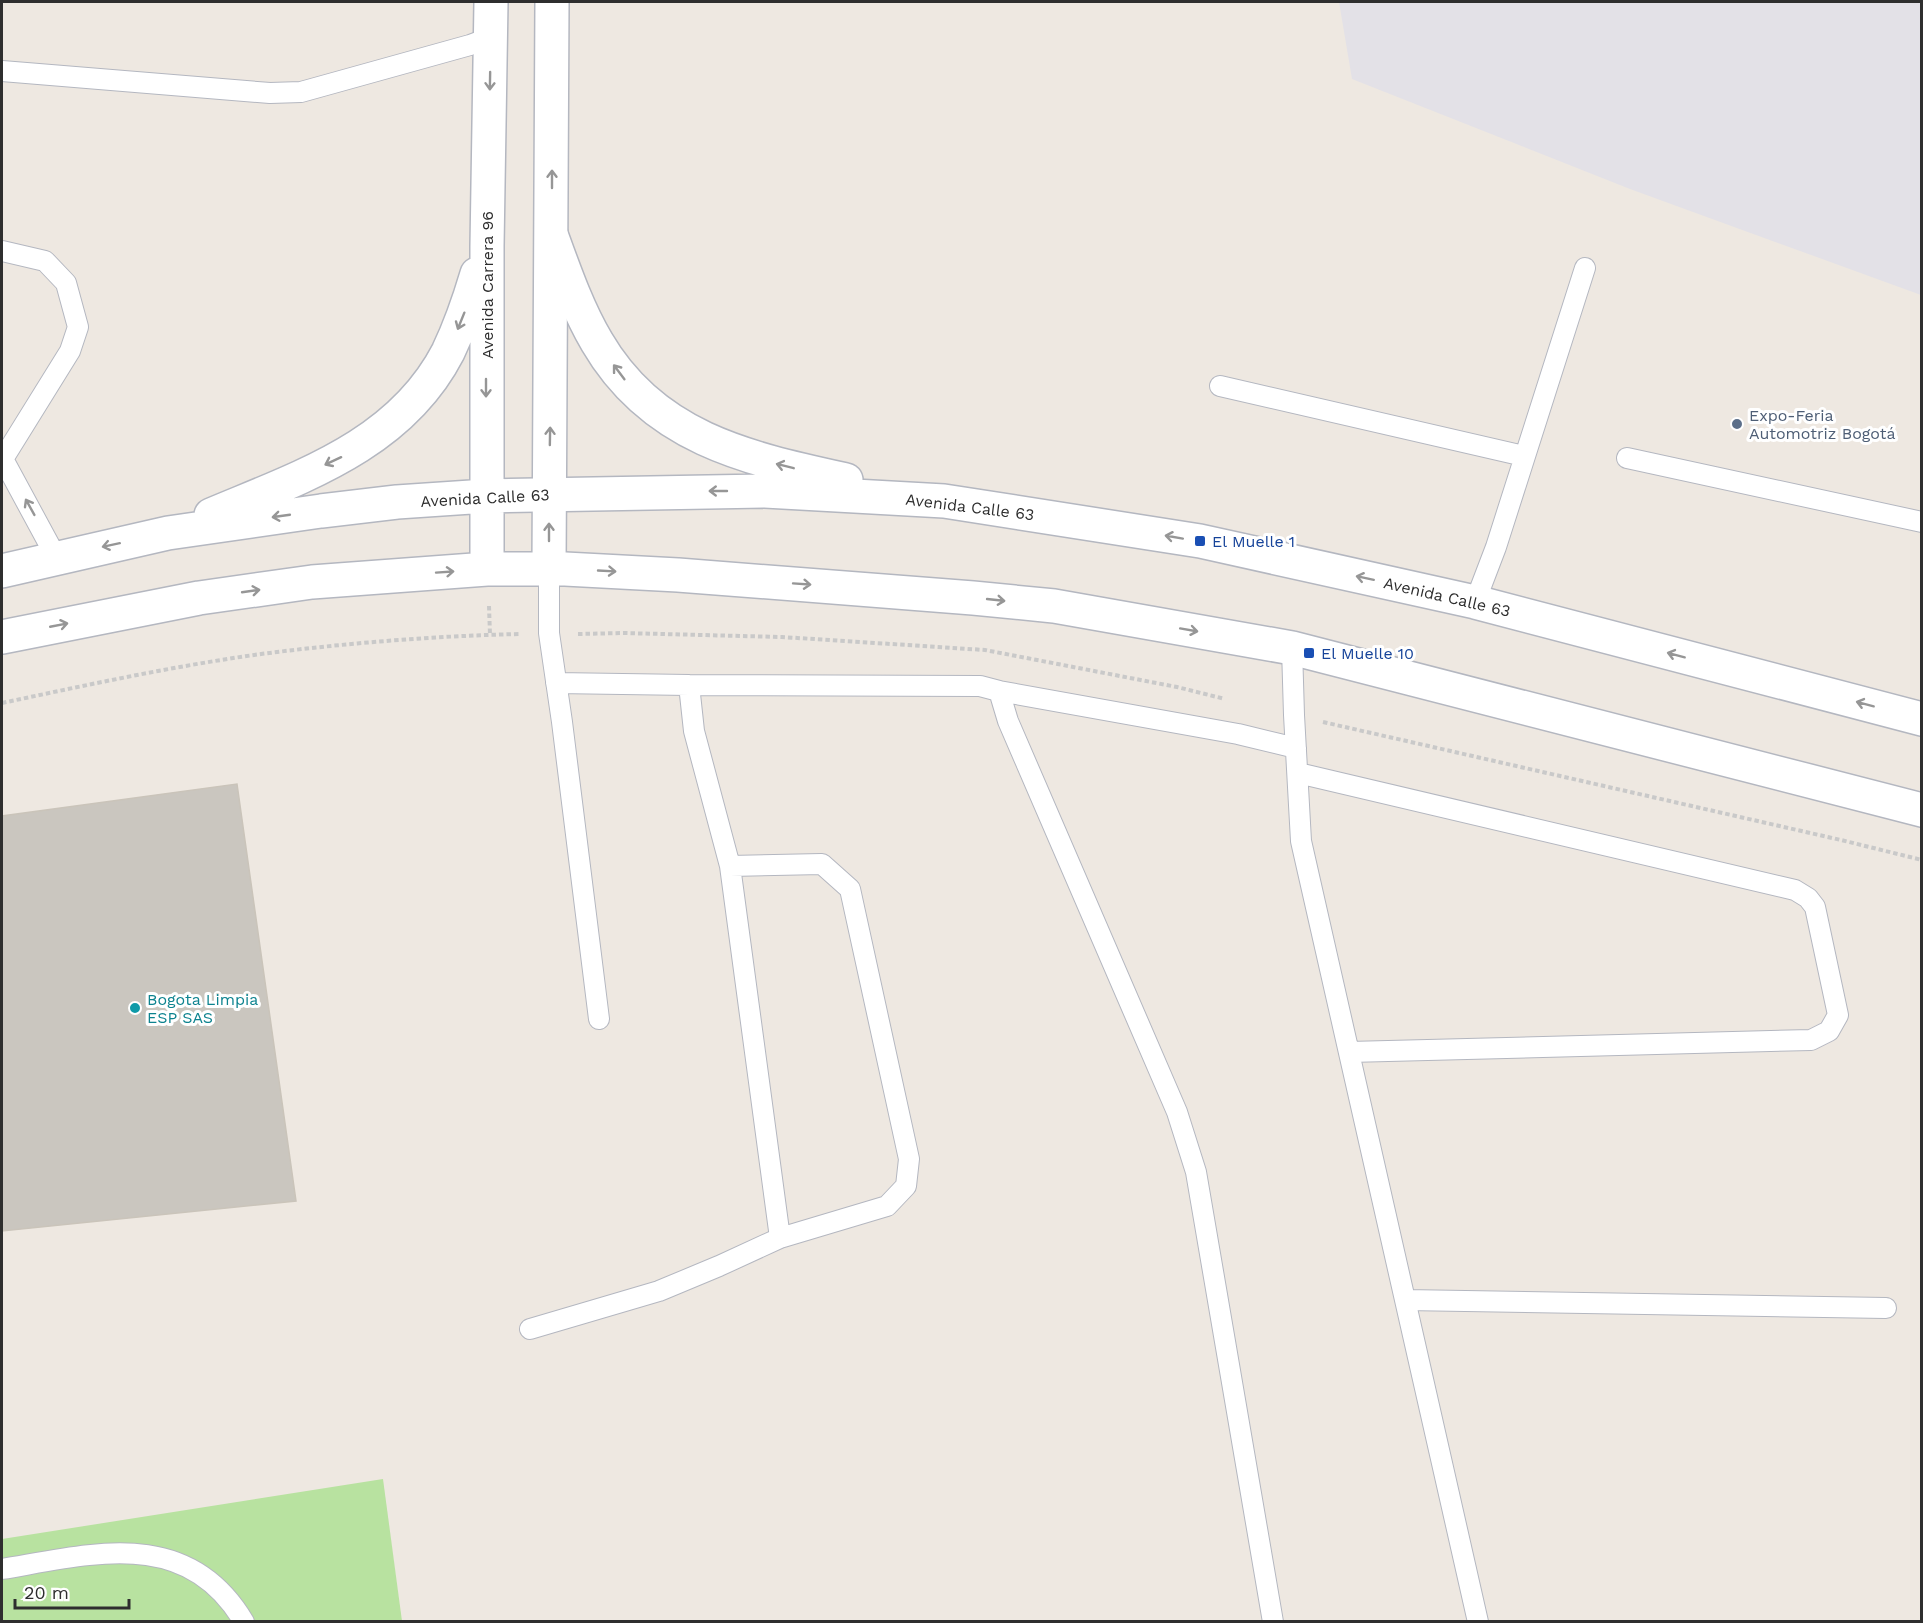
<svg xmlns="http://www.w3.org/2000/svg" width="1923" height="1623" font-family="'Work Sans',sans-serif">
  <rect width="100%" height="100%" fill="#eee8e1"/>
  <path fill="#e3e1e7" d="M1339 2H1921V295L1630 189 1352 79Z"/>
  <path fill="#b8e2a0" d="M383 1479 402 1621 2 1622V1539Z"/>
  <path fill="#cac6bf" stroke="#cac4ba" stroke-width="1.5" d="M237 784 296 1201 2 1231V816Z"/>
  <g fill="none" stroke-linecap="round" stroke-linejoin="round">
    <g stroke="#b4b7c0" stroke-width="22">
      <path id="service" d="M2 71 270 93 301 92 470 45 491 37
        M2 251 45 261 66 283 78 327 70 351 3 459
        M1220 386 1524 456
        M1627 458 1922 522
        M2 459H3L56 557
        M549 568V633L562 722 599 1019
        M1475 602 1496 547 1585 268
        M1292 648 1294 715 1301 841 1478 1622
        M689 685 980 686 999 691 1008 721 1177 1112 1196 1172 1273 1622
        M999 691 1238 734 1296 748
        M1298 773 1795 890 1808 898 1815 907 1838 1015 1829 1031 1811 1040 1349 1052
        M730 866 822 864 850 889 909 1159 906 1186 887 1206 780 1238
        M1405 1300 1886 1308
        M530 1329 659 1291 719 1266 780 1238 730 866 694 731 689 685 556 683
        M2 1569C92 1554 187 1526 244 1622"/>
    </g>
    <g stroke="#b4b7c0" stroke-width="36">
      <path id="tertiary" d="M549 568 552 2"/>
    </g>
    <g stroke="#b4b7c0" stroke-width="36">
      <path id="secondary" d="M552 237C565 273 578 310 597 342 653 438 746 458 846 480
        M211 515C301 477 400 445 448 352 460 327 469 301 477 274
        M487 569V246L491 2
        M2 571 168 533 321 511 397 502 486 496 765 491 944 501 1200 541 1475 602 1922 719
        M2 637 199 598 312 582 487 569H565L678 575 973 598 1054 606 1292 648 1922 810"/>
    </g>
    <path stroke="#c9c9c9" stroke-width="4" stroke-dasharray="4.5 3" stroke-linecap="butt" d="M489 606 490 635
      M578 634 623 633 782 637 985 650 1177 687 1225 699
      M2 703C87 685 174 666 261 654 347 643 433 636 520 634
      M1323 722 1841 840 1922 860"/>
    <use href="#service" stroke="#fff" stroke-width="20"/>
    <use href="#tertiary" stroke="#fff" stroke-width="33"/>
    <use href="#secondary" stroke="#fff" stroke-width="33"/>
  </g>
  <defs><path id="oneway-shaft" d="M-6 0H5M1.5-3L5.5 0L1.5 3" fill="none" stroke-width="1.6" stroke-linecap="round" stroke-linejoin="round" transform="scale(1.5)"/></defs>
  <g stroke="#969696">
    <use href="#oneway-shaft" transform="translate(490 81) rotate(91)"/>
    <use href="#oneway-shaft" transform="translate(552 179) rotate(-90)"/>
    <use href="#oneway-shaft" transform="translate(461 321) rotate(112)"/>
    <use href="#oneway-shaft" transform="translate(619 372) rotate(-127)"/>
    <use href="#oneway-shaft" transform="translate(486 388) rotate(90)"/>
    <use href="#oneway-shaft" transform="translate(550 436) rotate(-89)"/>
    <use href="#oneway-shaft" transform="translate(333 461) rotate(155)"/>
    <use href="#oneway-shaft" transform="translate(785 466) rotate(-166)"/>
    <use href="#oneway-shaft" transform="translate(718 491) rotate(180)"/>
    <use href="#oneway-shaft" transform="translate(30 507) rotate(-119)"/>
    <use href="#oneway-shaft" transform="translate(281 516) rotate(172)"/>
    <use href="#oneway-shaft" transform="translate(549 532) rotate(-90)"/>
    <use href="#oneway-shaft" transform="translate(1174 537) rotate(-170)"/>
    <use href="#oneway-shaft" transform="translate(111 545) rotate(168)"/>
    <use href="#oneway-shaft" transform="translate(607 571) rotate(3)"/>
    <use href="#oneway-shaft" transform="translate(445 572) rotate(-4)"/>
    <use href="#oneway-shaft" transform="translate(1365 578) rotate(-168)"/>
    <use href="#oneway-shaft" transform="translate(802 584) rotate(4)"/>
    <use href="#oneway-shaft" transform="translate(251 591) rotate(-8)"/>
    <use href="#oneway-shaft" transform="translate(996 600) rotate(6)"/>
    <use href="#oneway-shaft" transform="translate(59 625) rotate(-11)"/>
    <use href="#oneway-shaft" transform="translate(1189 630) rotate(10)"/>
    <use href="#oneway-shaft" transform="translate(1676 655) rotate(-165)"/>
    <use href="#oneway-shaft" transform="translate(1865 704) rotate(-165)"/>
  </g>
  <circle fill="#5c6f8a" stroke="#fff" stroke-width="2" cx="1737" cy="424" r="6"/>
  <g fill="#1a4fb4" stroke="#fff" stroke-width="2">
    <rect x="1194" y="535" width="12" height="12" rx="3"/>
    <rect x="1303" y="647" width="12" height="12" rx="3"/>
  </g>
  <circle fill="#0f9aa8" stroke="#fff" stroke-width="2" cx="135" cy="1008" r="6"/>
  <g text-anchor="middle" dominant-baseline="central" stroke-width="6" stroke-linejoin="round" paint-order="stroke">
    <g font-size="16" fill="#2e2e2e" stroke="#fff">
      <text transform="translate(487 285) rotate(-90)">Avenida Carrera 96</text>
      <text transform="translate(485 498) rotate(-3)">Avenida Calle 63</text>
      <text transform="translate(970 507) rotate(7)">Avenida Calle 63</text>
      <text transform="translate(1447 597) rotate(13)">Avenida Calle 63</text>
    </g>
    <g font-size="16" fill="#4e5e75" stroke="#fff" text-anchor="start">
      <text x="1749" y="415">Expo-Feria<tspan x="1749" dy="18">Automotriz Bogotá</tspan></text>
    </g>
    <g font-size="16" fill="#164399" stroke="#fff" text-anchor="start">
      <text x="1212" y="541">El Muelle 1</text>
      <text x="1321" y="653">El Muelle 10</text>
    </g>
    <g font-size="16" fill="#0d838f" stroke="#fff" text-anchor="start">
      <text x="147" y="999">Bogota Limpia<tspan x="147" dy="18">ESP SAS</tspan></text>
    </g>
  </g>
  <rect width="1923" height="1623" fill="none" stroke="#2e2e2e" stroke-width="6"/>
  <path d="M15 1599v9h114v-9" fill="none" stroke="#2e2e2e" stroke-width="3"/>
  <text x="24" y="1599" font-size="18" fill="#2e2e2e" stroke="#ffffff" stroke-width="4.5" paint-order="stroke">20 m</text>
</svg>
